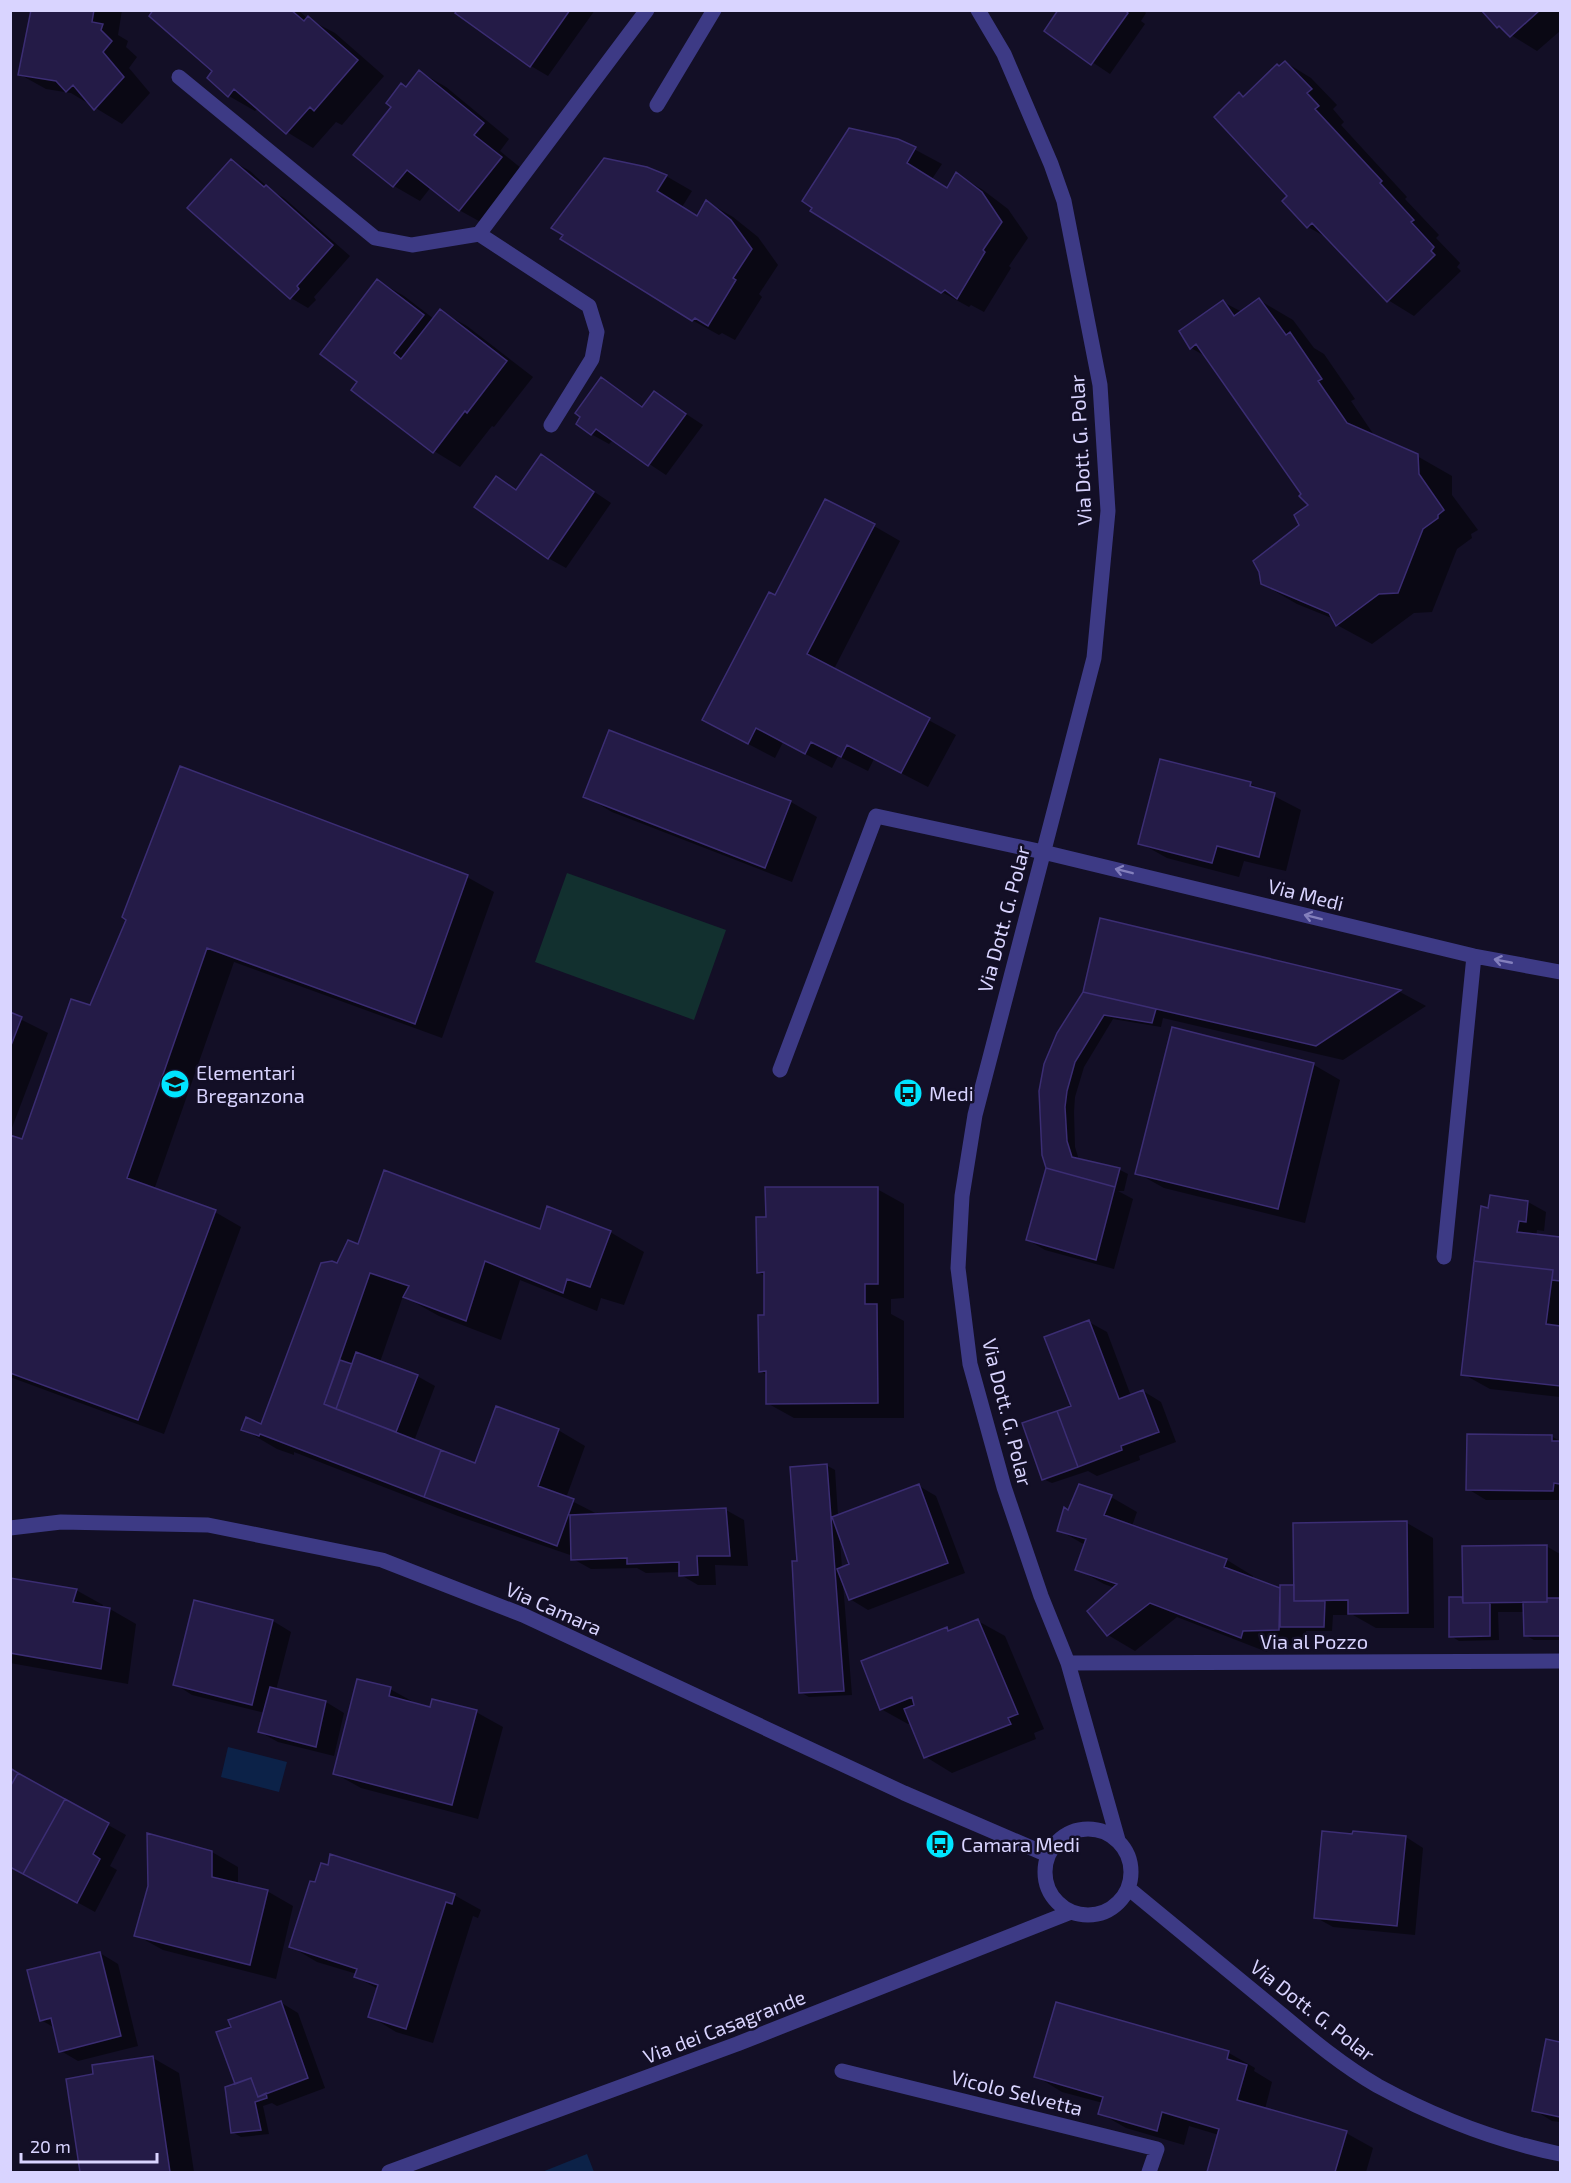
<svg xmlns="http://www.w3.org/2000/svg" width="1571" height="2183" font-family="'Exo 2',sans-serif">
  <rect width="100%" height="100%" fill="#130f26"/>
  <path fill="#12302f" d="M567 873 726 930 694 1020 535 962Z"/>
  <path fill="#0c2248" d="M228 1747 287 1762 279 1792 221 1777Z
    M587 2154 594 2172H542Z"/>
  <path fill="#0007" fill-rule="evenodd" d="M33 10H122L118 35 128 41 126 47 137 57 129 68 150 93 122 124 71 93 46 89 19 74Z
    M155 10H298L308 19 335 33 384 76 342 125 336 122 313 148 287 132 258 108 255 111 229 96 214 71Z
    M459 10H595L548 76 531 66Z
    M1060 10H1143L1146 13 1141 21 1145 24 1110 74 1046 31Z
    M1483 10H1560V31L1537 51 1498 27Z
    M1285 62 1311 78 1337 105 1333 109 1344 122 1341 125 1407 197 1405 199 1439 235 1436 238 1460 263 1457 267 1461 271 1414 316 1388 300 1331 240 1308 227 1289 196 1239 94 1244 97Z
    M420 72 446 87 509 139 500 151 527 173 486 225 459 210 431 187 420 201 394 186 355 155Z
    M897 140 942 164 932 179 948 189 956 174 983 190 1008 209 1028 238 1009 266 1011 268 984 312 971 305 969 307 942 292Z
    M232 161 250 171 272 191 284 198 350 256 314 297 316 300 308 308 291 298Z
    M666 176 692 191 682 207 698 217 707 202 733 217 758 237 778 265 759 294 762 297 735 340 722 333 719 335 692 320 562 238Z
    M378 281 404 296 434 319 440 311 467 326 533 377 494 427 492 426 460 467 434 451 359 382Z
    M1259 300 1293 320 1314 348 1324 354 1355 399 1351 401 1376 438 1417 456 1452 476V495L1478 530 1471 534 1472 538 1457 549 1432 612 1414 613 1372 644 1337 625 1334 619 1297 604 1262 584 1301 525 1310 506 1205 356 1191 348 1223 302 1242 312Z
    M601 379 644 407 654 393 703 425 666 475 613 440 609 444 591 434 582 417Z
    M541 456 611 503 566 568 548 558 496 478 517 490Z
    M874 526 900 541 834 669 956 735 928 787 874 759 868 771 838 756 832 768 783 742 775 758 731 735 776 597Z
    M610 732 791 802 817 817 792 882 612 812 585 796Z
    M1161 761 1251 784 1301 810 1286 871 1244 861 1239 877 1167 858 1140 843Z
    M180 768 467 877 494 892 442 1038 234 962 154 1190 215 1212 241 1227 164 1434 10 1377V1136L23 1141 91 1007 128 919Z
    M1101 920 1400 992 1426 1006 1343 1060 1163 1018 1161 1027 1113 1019 1084 1067 1075 1097 1074 1112 1075 1147 1079 1160 1120 1170 1128 1174 1124 1191H1118L1133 1199 1114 1269 1045 1250 1028 1240 1048 1167 1059 1034 1085 992Z
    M10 1014 48 1033 10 1133Z
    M1173 1029 1314 1065 1340 1080 1305 1223 1164 1188 1137 1173Z
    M877 1189 904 1204V1298L891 1299V1314L904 1321V1418H794L767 1403V1375L760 1371 766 1317 765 1276 758 1272Z
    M1491 1197 1528 1202 1546 1212 1544 1231 1537 1230 1536 1236 1560 1239V1397L1490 1389 1463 1374Z
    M541 1231 610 1232 644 1252 624 1305 601 1298 597 1311 520 1280 501 1340 439 1316 403 1296 380 1362 417 1376 435 1386 414 1441 476 1465 558 1430 585 1446 566 1498 599 1515 726 1510 744 1520 748 1566 715 1565 716 1585H698L681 1575 680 1572 646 1573 637 1568 591 1569 573 1559V1556L458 1516 294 1452V1455L277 1449 243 1429 262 1426 338 1265 359 1245Z
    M1089 1322 1107 1332 1131 1396 1143 1391 1161 1402 1176 1442 1139 1456 1140 1460 1097 1476 1088 1471 1052 1483 1043 1479 1072 1407Z
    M1551 1436 1560 1441V1500H1486L1468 1489Z
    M826 1465 835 1470 838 1516 919 1486 936 1496 965 1573 868 1610 850 1599 843 1584 852 1695 809 1697 800 1692 799 1563ZM840 1538 851 1565 842 1569Z
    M1111 1497 1137 1512 1132 1526 1227 1560 1253 1576 1252 1579 1281 1590 1293 1586 1407 1523 1433 1538 1434 1628H1376L1353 1615H1333L1332 1631H1306L1305 1645H1269L1267 1652 1177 1617 1135 1651 1108 1635 1089 1611 1115 1588 1104 1584 1077 1569 1085 1545 1059 1530 1069 1512Z
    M1546 1546 1560 1554V1640H1534L1525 1635V1612H1498L1499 1640 1459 1641 1451 1636 1462 1598 1464 1600Z
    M10 1579 76 1590 103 1605 102 1608 110 1609 136 1624 128 1684 10 1663Z
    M195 1602 273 1621 291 1632 276 1690 326 1702 344 1713 334 1756 278 1742 260 1732 265 1713 192 1695 175 1684Z
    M978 1621 1005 1636 1044 1729 1034 1733 1036 1739 952 1773 926 1757 912 1722 908 1724 881 1709 946 1629 951 1632Z
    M390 1689 417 1704 431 1709 476 1712 503 1727 478 1819 361 1788 334 1773Z
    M10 1770 126 1835 110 1866 117 1870 95 1912 10 1865Z
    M1406 1837 1423 1848 1415 1935 1333 1927 1315 1917Z
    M212 1852 238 1867V1885L267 1891 293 1906 276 1979 163 1950 136 1935Z
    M316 1884 454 1895 481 1910 478 1918 473 1916 433 2043 396 2032 370 2016 378 1989 356 1977 357 1974 317 1962 290 1946Z
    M100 1953 118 1964 138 2046 78 2061 61 2051 55 2028 41 2020Z
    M280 2002 298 2013 325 2088 277 2106 272 2103 263 2106 269 2134 241 2137 232 2132 237 2084 233 2027Z
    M1057 2003 1229 2053 1255 2068 1254 2071 1272 2082 1265 2109 1346 2133 1373 2148 1366 2172H1208L1219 2135 1189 2126 1184 2145 1126 2128 1100 2113 1103 2103 1062 2092 1036 2076Z
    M1548 2041 1560 2043V2122L1552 2121 1534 2110Z
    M153 2058 179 2073 194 2172H81L67 2080 94 2076Z"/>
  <path fill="#241b47" stroke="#3b2d73" stroke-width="1.5" d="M31 10H94L92 22 103 24 101 30 112 41 103 52 124 77 94 110 73 85 66 92 56 81 18 75Z
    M153 10H291L304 21 308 16 358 60 314 111 310 107 286 134 234 89 228 97 207 78 212 71 149 16Z
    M457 10H570L530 67 455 13Z
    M1125 10 1128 13 1091 65 1044 31 1058 10Z
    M1481 10H1540L1510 37 1499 26 1497 28Z
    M1285 61 1312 89 1307 93 1319 106 1315 109 1382 181 1380 183 1414 220 1411 222 1434 247 1431 251 1435 255 1387 302 1312 223 1307 228 1282 201 1287 196 1214 117 1239 92 1243 97 1277 64 1279 66Z
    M419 70 484 123 474 135 502 157 459 211 407 170 393 187 353 155 391 107 386 103 401 83 406 87Z
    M849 128 898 139 916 147 907 163 947 188 956 172 982 192 1002 222 983 250 985 252 957 299 945 290 941 293 810 211 812 208 802 201Z
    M604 158 647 167 667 175 657 191 697 216 706 200 731 220 752 249 733 278 736 280 708 326 695 318 692 321 560 239 563 235 551 228Z
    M231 159 264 187 266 185 333 245 297 286 299 289 290 299 187 208Z
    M377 279 424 315 394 353 401 359 440 309 507 361 467 413 465 411 433 453 351 390 357 382 320 354Z
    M1259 298 1286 335 1290 332 1322 379 1318 381 1347 423 1418 454 1419 474 1444 510 1438 515V518L1423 529 1398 593 1379 594 1336 626 1329 613 1261 584 1259 572 1253 561 1299 525 1294 515 1308 505 1299 496 1301 494 1196 344 1190 349 1179 331 1223 300 1234 316Z
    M601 377 642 407 654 391 686 414 648 466 596 429 591 435 576 424 580 417 575 413Z
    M541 454 594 492 548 559 474 507 496 476 516 490Z
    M825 499 875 524 807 654 930 718 901 773 847 745 841 757 811 742 805 754 756 728 748 744 702 720 769 592 775 595Z
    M609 730 791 801 765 868 583 797Z
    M1160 759 1251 782 1250 786 1275 793 1259 857 1217 846 1212 863 1138 844Z
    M180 766 468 875 415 1024 207 948 127 1178 216 1210 138 1420 10 1373V1135L22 1139 71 999 90 1005 126 920 122 917Z
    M1100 918 1401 990 1316 1046 1083 992Z
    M1083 992 1156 1009 1152 1023 1104 1015 1075 1062 1067 1091 1065 1107 1067 1141 1072 1157 1120 1168 1115 1187 1046 1168 1042 1155 1039 1091 1044 1064 1057 1033Z
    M10 1012 22 1017 10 1048Z
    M1172 1027 1314 1063 1278 1209 1135 1174Z
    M1046 1168 1115 1187 1096 1260 1026 1240Z
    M384 1170 540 1229 547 1206 611 1231 590 1287 567 1279 563 1293 485 1261 466 1321 403 1297 409 1286 370 1273 324 1404 441 1450 424 1497 260 1434 259 1436 241 1430 246 1417 261 1424 321 1263 332 1261 337 1263 348 1240 358 1244Z
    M765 1187H878V1284H865V1304H877L878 1403 766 1404V1371L759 1372 758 1315H764V1272L757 1273 756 1217H766Z
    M1490 1195 1528 1201 1526 1222 1519 1221 1517 1232 1560 1237V1281L1552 1280 1553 1270 1474 1261 1481 1206 1488 1208Z
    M1474 1261 1553 1270 1546 1324 1560 1326V1386L1461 1375Z
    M1089 1320 1119 1399 1143 1390 1159 1432 1121 1446 1122 1450 1078 1467 1057 1411 1071 1406 1044 1337Z
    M356 1352 418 1375 396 1432 336 1409Z
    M340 1360 352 1364 336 1409 324 1404Z
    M496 1406 559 1429 538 1486 574 1499 557 1546 424 1497 441 1450 475 1463Z
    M1057 1411 1078 1467 1042 1480 1022 1423Z
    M1467 1434 1552 1435V1441H1560V1484L1554 1483 1553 1491 1466 1490Z
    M827 1464 844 1691 799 1693 792 1561H797L790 1467Z
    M919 1484 948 1563 849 1600 837 1569 849 1564 832 1517Z
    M1079 1484 1112 1495 1104 1515 1227 1559 1224 1567 1280 1588 1279 1630 1243 1631 1241 1638 1150 1603 1107 1636 1087 1611 1117 1584 1075 1570 1086 1539 1057 1531 1064 1507 1068 1510Z
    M726 1508 730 1556H697L698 1575 679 1576V1562L627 1564V1558L571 1560 570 1515Z
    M1407 1521 1408 1613 1348 1614V1600L1294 1601 1293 1523Z
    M1547 1545V1602L1463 1603 1462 1546Z
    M10 1578 77 1589 73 1602 110 1608 101 1669 10 1653Z
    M1280 1585H1294V1601H1325L1324 1627H1280Z
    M1449 1597H1462L1463 1603H1490V1636L1449 1637Z
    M1547 1598H1560V1636H1524L1523 1602H1547Z
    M194 1600 273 1620 252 1705 173 1685Z
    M978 1619 1018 1714 1008 1718 1011 1724 924 1758 904 1709 914 1705 912 1697 880 1710 861 1661 947 1627 948 1631Z
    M357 1679 391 1687 389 1696 430 1707 432 1699 477 1710 452 1805 333 1774Z
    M270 1687 326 1701 316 1747 258 1732Z
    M10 1768 18 1773 10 1787Z
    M18 1773 65 1799 23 1874 10 1867V1787Z
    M65 1799 109 1823 93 1854 100 1859 77 1903 23 1874Z
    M1322 1831 1352 1834 1353 1831 1406 1836 1397 1926 1314 1918Z
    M147 1833 212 1851V1877L268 1890 250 1965 134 1936 148 1886Z
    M330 1854 455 1894 452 1904 446 1902 406 2029 368 2017 378 1985 354 1977 357 1969 289 1947 310 1881 315 1882 321 1863 328 1865Z
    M100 1952 121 2036 59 2052 51 2018 40 2021 27 1970Z
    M281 2001 308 2078 258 2097 251 2078 235 2084 216 2032 231 2027 228 2020Z
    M1056 2002 1229 2051 1227 2059 1247 2065 1237 2100 1347 2131 1335 2172H1207L1219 2129 1162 2112 1157 2131 1098 2114 1103 2097 1034 2077Z
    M1546 2039 1560 2042V2117L1532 2111Z
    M153 2056 170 2172H80L66 2079 93 2074 92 2065Z
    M251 2078 258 2097 266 2093 267 2098 255 2102 261 2130 231 2133 225 2087Z"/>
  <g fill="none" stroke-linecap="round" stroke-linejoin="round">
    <path stroke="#3d3a85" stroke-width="15" d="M978 10 1004 54 1051 164 1064 201 1100 385 1108 511 1094 658 975 1115 962 1196 958 1268 970 1364 1004 1487 1041 1596 1068 1663 1118 1840
      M179 77 375 238 412 245 479 234 647 10
      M657 105 714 10
      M479 234 589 306 597 332 592 359 551 425
      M780 1070 876 816 1043 852 1474 956 1560 972
      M1444 1257 1474 956
      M10 1528 61 1522 208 1525 382 1560 523 1615 904 1793 1048 1855
      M1068 1663 1560 1661
      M1045 1872a43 43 0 1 1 86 0a43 43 0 1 1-86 0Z
      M1128 1888C1175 1927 1222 1965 1269 2004 1304 2033 1338 2063 1378 2086 1435 2117 1497 2141 1560 2154
      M842 2071 1157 2149 1149 2172
      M389 2172 737 2044 1071 1912"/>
  </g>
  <defs><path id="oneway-shaft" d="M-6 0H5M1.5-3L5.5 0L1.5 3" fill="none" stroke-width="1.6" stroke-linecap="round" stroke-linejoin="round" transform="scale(1.5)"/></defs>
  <g stroke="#837fbc">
    <use href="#oneway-shaft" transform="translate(1124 871) rotate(-166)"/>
    <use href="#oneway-shaft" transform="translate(1313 917) rotate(-166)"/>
    <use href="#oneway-shaft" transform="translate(1503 961) rotate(-169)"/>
  </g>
  <defs>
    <g id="school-disc" transform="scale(1.5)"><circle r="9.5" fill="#00e5ff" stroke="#130f26"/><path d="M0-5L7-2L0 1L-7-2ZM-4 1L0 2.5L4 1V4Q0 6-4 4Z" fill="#111"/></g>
    <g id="bus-disc" transform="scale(1.5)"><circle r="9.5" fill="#00e5ff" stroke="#130f26"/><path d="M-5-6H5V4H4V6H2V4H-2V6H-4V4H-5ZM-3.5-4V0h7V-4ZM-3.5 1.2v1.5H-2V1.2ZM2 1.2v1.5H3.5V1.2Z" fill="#111"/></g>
  </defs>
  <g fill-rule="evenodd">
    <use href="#school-disc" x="175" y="1084"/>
    <use href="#bus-disc" x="908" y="1093"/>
    <use href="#bus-disc" x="940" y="1844"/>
  </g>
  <g text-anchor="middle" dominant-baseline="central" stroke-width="5" stroke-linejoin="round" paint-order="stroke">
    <g font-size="20" fill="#d9d4ff" stroke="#130f26">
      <text transform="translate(1080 450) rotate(-93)">Via Dott. G. Polar</text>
      <text transform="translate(1306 894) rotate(14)">Via Medi</text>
      <text transform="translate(1003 919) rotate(-75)">Via Dott. G. Polar</text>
      <text transform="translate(1008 1412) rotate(76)">Via Dott. G. Polar</text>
      <text transform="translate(554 1608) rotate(24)">Via Camara</text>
      <text x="1314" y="1641">Via al Pozzo</text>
      <text transform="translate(1313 2010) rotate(38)">Via Dott. G. Polar</text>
      <text transform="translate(724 2026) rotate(-21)">Via dei Casagrande</text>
      <text transform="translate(1017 2092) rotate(14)">Vicolo Selvetta</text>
    </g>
    <g font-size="20" fill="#d9d4ff" stroke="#130f26" text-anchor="start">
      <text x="196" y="1072">Elementari<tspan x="196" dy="23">Breganzona</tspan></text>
      <text x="929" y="1093">Medi</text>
      <text x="961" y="1844">Camara Medi</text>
    </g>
  </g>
  <rect width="1571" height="2183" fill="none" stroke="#d9d4ff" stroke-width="24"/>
  <path d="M21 2153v9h136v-9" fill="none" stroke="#d9d4ff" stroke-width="3"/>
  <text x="30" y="2153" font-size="18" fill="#d9d4ff" stroke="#130f26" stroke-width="4.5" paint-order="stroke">20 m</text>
</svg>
